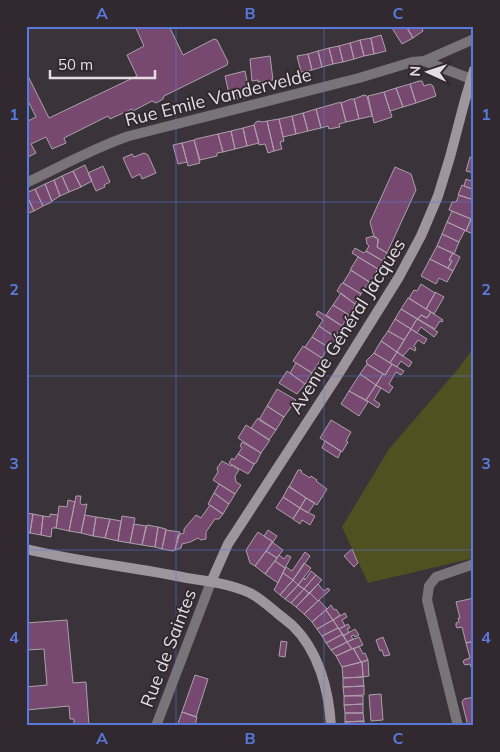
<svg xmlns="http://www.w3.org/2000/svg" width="500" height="752" font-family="Mulish,sans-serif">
  <rect width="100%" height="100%" fill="#3b333a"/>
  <path fill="#4f5121" d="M474 347V558L368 583 342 527 389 449 459 368Z"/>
  <path fill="#784970" stroke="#aba1a9" d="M135 26H169L183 55 214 39 217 40 228 62 227 65 164 96 163 99 156 103 152 101 133 111 132 109 110 119 108 116 64 138 66 143 52 149 46 137 31 144 36 153 26 158V122L36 117 26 97V72L49 118 137 76 127 55 144 46Z
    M395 26H406L413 38 402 44 392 28Z
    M406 26H421L423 31 413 38Z
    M381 35 386 51 374 54 371 38Z
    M371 38 374 54 364 56 360 40Z
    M360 40 364 56 354 59 350 43Z
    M350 43 354 59 343 62 339 46Z
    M339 46 343 62 333 64 329 48Z
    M329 48 333 64 322 67 318 51Z
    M318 51 322 67 312 70 308 54Z
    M308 54 312 70 301 72 297 56Z
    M270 56 273 80 258 82V80L252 81 250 59Z
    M245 71 248 86 246 87 248 97 237 99 235 93 229 94 225 76Z
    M419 81H422L424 86 430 84 433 86 436 96 416 103 410 84Z
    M410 84 416 103 403 107 396 88Z
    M396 88 403 107 390 111 384 92Z
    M384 92 392 117 374 123 368 96Z
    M364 95 367 96 372 116 359 119 354 99Z
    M351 99H354L359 119 346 122 341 103Z
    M341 102 346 122 339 124 340 127 329 129 328 126 321 128 316 109Z
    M316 109 321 128 308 131 303 113Z
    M303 113 308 131 296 134 292 116Z
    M292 116 296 134 283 137 279 119Z
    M279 119 284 141 280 142 282 149 274 151 267 121Z
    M259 121 262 122 267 121 274 151 268 153 265 144 259 145 254 125 256 122Z
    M254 125 259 143 247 146 243 128Z
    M243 128 247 146 235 149 231 131Z
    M231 131 235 149 223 152 218 134Z
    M218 134 223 152 217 153V156L200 160 194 140 196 139Z
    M194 140 200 163 188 166 182 143Z
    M182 143 187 162 178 164 173 145Z
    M144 153 148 155 156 173 142 179 140 174 132 178 123 158 132 154 134 157Z
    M470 157 474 158V173L466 171Z
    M85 165 92 181 81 187 73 171Z
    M103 166 110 182 104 185 105 187 96 191 88 173Z
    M395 167 411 174 416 190 387 253 377 247 378 242V239L374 237 370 222Z
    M73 171 81 187 69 192 62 176Z
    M62 176 69 192 60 196 54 180Z
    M466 179 474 182 472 189 464 186Z
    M54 180 60 196 52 201 45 184Z
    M45 184 52 202 43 206 35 189Z
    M474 184V200L458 195 462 185 472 189Z
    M35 189 43 206 34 211 26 193Z
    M26 194 34 211 26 214Z
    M459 195 474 200V220L449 210 452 202H456Z
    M452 211 471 219 466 231 447 222Z
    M471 219 474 220 473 234 466 231Z
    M447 222 465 230 459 242 442 234Z
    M442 234 459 242 454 254 437 246Z
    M374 236 378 239V242L377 247 387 253 383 261 366 251 369 246 367 244 366 238Z
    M437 246 453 253 449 260 452 261 448 268 430 259Z
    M355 248 364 253 366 251 383 261 378 269 352 253Z
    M453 253 460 257 453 271 448 268 452 261 449 260Z
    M358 257 378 269 370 282 350 270Z
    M430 259 453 271 447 282 439 278 436 284 421 276Z
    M351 270 369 282 361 294 343 283Z
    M343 283 361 294 355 304 337 291 341 284Z
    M421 284 435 293 426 309 409 298 414 290 417 291Z
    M435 292 444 297 434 314 426 309 435 293Z
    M341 293 355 304 352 311 349 315 333 305Z
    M408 298 431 312 427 318 421 315 418 319 401 309Z
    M333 305 349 315 342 326 326 315Z
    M401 309 417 319 411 329 395 319Z
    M318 311 342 326 335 337 319 326 323 320 316 315Z
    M431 312 443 320 442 322 440 321 435 329 418 319 421 315 427 318Z
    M395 319 411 329 404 340 388 331Z
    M417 319 438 332 434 337 421 327 417 333 411 329Z
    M319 326 335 337 334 342 328 347 312 337Z
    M411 329 427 339 424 344 418 340 414 346 416 348 415 351 410 348 403 356 397 352Z
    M388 331 404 340 397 352 381 341Z
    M312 337 328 347 322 358 305 347Z
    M381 341 397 352 390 363 374 353Z
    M303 346 322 358 312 373 293 361Z
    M397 352 412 362 409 367 401 361 397 367 390 363Z
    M374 353 392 364 385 375 367 364V363L366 361Z
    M296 363 312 373 305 384 290 373Z
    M367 364 383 374 376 385 360 374Z
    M392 364 404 371 401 375 396 372 389 384 393 387 389 393 376 385 383 374 385 375Z
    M287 371 305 384 297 394 279 383Z
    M360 374 376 385 366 400 349 391Z
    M376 385 381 388 374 400 380 404 378 408 366 400Z
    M277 389 296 400 284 417 267 406Z
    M349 391 368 402 359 416 341 404Z
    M267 406 284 417 276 430 259 420Z
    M258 418 276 430 269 440 251 428Z
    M331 420 351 432 346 441 348 442 342 452 320 438Z
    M246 425 270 440 261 453 238 438Z
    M325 441 341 451 338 458 322 448Z
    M242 442 261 453 256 463 254 464 238 454 242 448 240 446Z
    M238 454 254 464 251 470 248 474 229 463 232 458 234 460Z
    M222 461 231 466 232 465 239 470 235 476 236 482 241 485 235 494 213 480 218 472 217 468Z
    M298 470H301L302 473 310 478 311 476 317 480 316 481 327 489 317 505 289 487Z
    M219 484 235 494 229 504 214 493Z
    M289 486 306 498 300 508 283 497Z
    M214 493 229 504 223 514 208 504Z
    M76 496H81L80 503 82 505 87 504 81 533 69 531Z
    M283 497 300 508 293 519 276 508Z
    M306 498 315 503 308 513 300 508Z
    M68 500 75 502 69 531 56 528 59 506 67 507Z
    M210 505 223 514 219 519H215L206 532V539L201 540 198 538 190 542 182 544 181 548 175 550 178 535 184 533V529L196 515 201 518Z
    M300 508 315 516 310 525 302 520 300 524 293 519Z
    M26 513 33 514 30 533 26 532Z
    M33 514 43 516 41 535 30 533Z
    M50 514 58 515 56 528H52L51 537 41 535 43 516 50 517Z
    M85 515 96 517 93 536 81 533Z
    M122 516 135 518 130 543 118 541Z
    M96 517 110 519 105 538 93 536Z
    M110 519 121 521 118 541 105 538Z
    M134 524 146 526 142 545 130 543Z
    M147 525 158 527 155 547 142 545Z
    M158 527 166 529 162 549 155 547Z
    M166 530 180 532 175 550 173 551 162 549Z
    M268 530 277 536 273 542 264 536Z
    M258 532 273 542 255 566 250 563 246 550Z
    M272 542 283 550 277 558 266 551Z
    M352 549 358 563 354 567 344 556Z
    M266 551 277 558 265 574 255 566Z
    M305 552 310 556 293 580 283 573 286 567 292 571Z
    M279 555 284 559 287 555 291 557 285 568 275 561Z
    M275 561 285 568 278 583 265 574Z
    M304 563 311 568 298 585 293 580Z
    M311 571 316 575 304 589 298 585 304 578 305 580Z
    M283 573 293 580 280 595 274 590Z
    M316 575 322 580 309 593 304 589Z
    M293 580 298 585 285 599 280 595Z
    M318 584 324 591 328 588 330 590 318 601 310 593Z
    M298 585 304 589 291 603 285 599Z
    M304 589 309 593 296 607 291 603Z
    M310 593 318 601 304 614 296 607Z
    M474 598V641L466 643 462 627 457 628 456 626V623L459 622 458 618H460L456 602Z
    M319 600 327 609 312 622 304 614Z
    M331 605 334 610 336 609 340 615 333 620 326 610Z
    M326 610 333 620 317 629 312 622Z
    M345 613 347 617 342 620 345 626 339 629 333 620Z
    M67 620 73 683 86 682 89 726H74V719H70L69 706 26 710V687L47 685 44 649 26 650V623Z
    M333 620 338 628 322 636 317 629Z
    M348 624 350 628 347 629 349 632 343 636 339 629Z
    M338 628 343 634 326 643 322 636Z
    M355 629 359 635 355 637 354 635 351 636 353 639 347 642 343 636Z
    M343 634 347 642 331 650 326 643Z
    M359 637 363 645 352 649 347 642Z
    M383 637 390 655 384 656 382 650 380 651 376 640Z
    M281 641 287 642 285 657 279 656Z
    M474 641V674L470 664 465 665 463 662 464 660 470 658 466 643Z
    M347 642 352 649 336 656 331 650Z
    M359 646 363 654 365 653 368 660 361 662 354 649Z
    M353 648 361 662 342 667 336 656Z
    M368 660 369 676 363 677 362 662Z
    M362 662 363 677 343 678 342 667Z
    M195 675 208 679 196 717 182 712Z
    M363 677 364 686 343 687V678Z
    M364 686V695L344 696 343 687Z
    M381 694 383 720 371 721 369 695Z
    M344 696H363V704L344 705Z
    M474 697V726H468L462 702 464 699Z
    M363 704V713H345L344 705Z
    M182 712 197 717 195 726H177Z
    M345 713H363L364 721 345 722Z
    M364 721V726H346L345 722Z"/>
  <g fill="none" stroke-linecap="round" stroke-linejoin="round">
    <path stroke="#787477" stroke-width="10" d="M424 61 471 79
      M26 183C60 167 93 148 129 136L359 78 412 62 424 61 474 39
      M156 726 211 582
      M458 726 427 600 429 586 436 577 474 564"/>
    <path stroke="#9e969c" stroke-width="10" d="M26 549C79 562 134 567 187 578 208 581 230 584 250 593 260 598 269 606 277 613 282 617 287 621 292 625 319 651 329 691 331 726
      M211 582 228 544 336 378 399 277 421 236 438 196 450 157 465 100 474 70"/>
  </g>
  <path fill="none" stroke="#5979db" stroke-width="1" stroke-opacity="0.55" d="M176 26V726M324 26V726M26 202H474M26 376H474M26 550H474"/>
  <g text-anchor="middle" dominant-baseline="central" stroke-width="4" stroke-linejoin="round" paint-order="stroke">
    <g font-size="18" fill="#e4dee3" stroke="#31292f">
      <text transform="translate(218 97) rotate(-14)">Rue Emile Vandervelde</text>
      <text transform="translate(347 326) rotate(-58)">Avenue Général Jacques</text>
      <text transform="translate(168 648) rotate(-69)">Rue de Saintes</text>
    </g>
  </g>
  <rect width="500" height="752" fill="none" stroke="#31292f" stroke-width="55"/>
  <g transform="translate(428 72) rotate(273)" stroke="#31292f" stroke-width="4" paint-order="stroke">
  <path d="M0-4L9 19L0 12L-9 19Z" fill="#e4dee3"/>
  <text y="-8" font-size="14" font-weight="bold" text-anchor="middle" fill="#e4dee3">N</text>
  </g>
  <path d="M50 70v8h105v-8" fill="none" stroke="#e4dee3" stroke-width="2.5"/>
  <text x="58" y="70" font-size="15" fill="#e4dee3" stroke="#31292f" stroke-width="4" paint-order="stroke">50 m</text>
  <rect x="28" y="28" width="444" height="696" fill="none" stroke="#5979db" stroke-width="2"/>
  <g font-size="16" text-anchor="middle" font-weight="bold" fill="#5979db">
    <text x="102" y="19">A</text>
    <text x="250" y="19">B</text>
    <text x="398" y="19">C</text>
    <text x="14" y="120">1</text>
    <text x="486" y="120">1</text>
    <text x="14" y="295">2</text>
    <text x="486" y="295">2</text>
    <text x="14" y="469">3</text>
    <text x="486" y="469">3</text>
    <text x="14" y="643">4</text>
    <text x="486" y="643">4</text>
    <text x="102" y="744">A</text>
    <text x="250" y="744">B</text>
    <text x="398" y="744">C</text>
  </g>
</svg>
